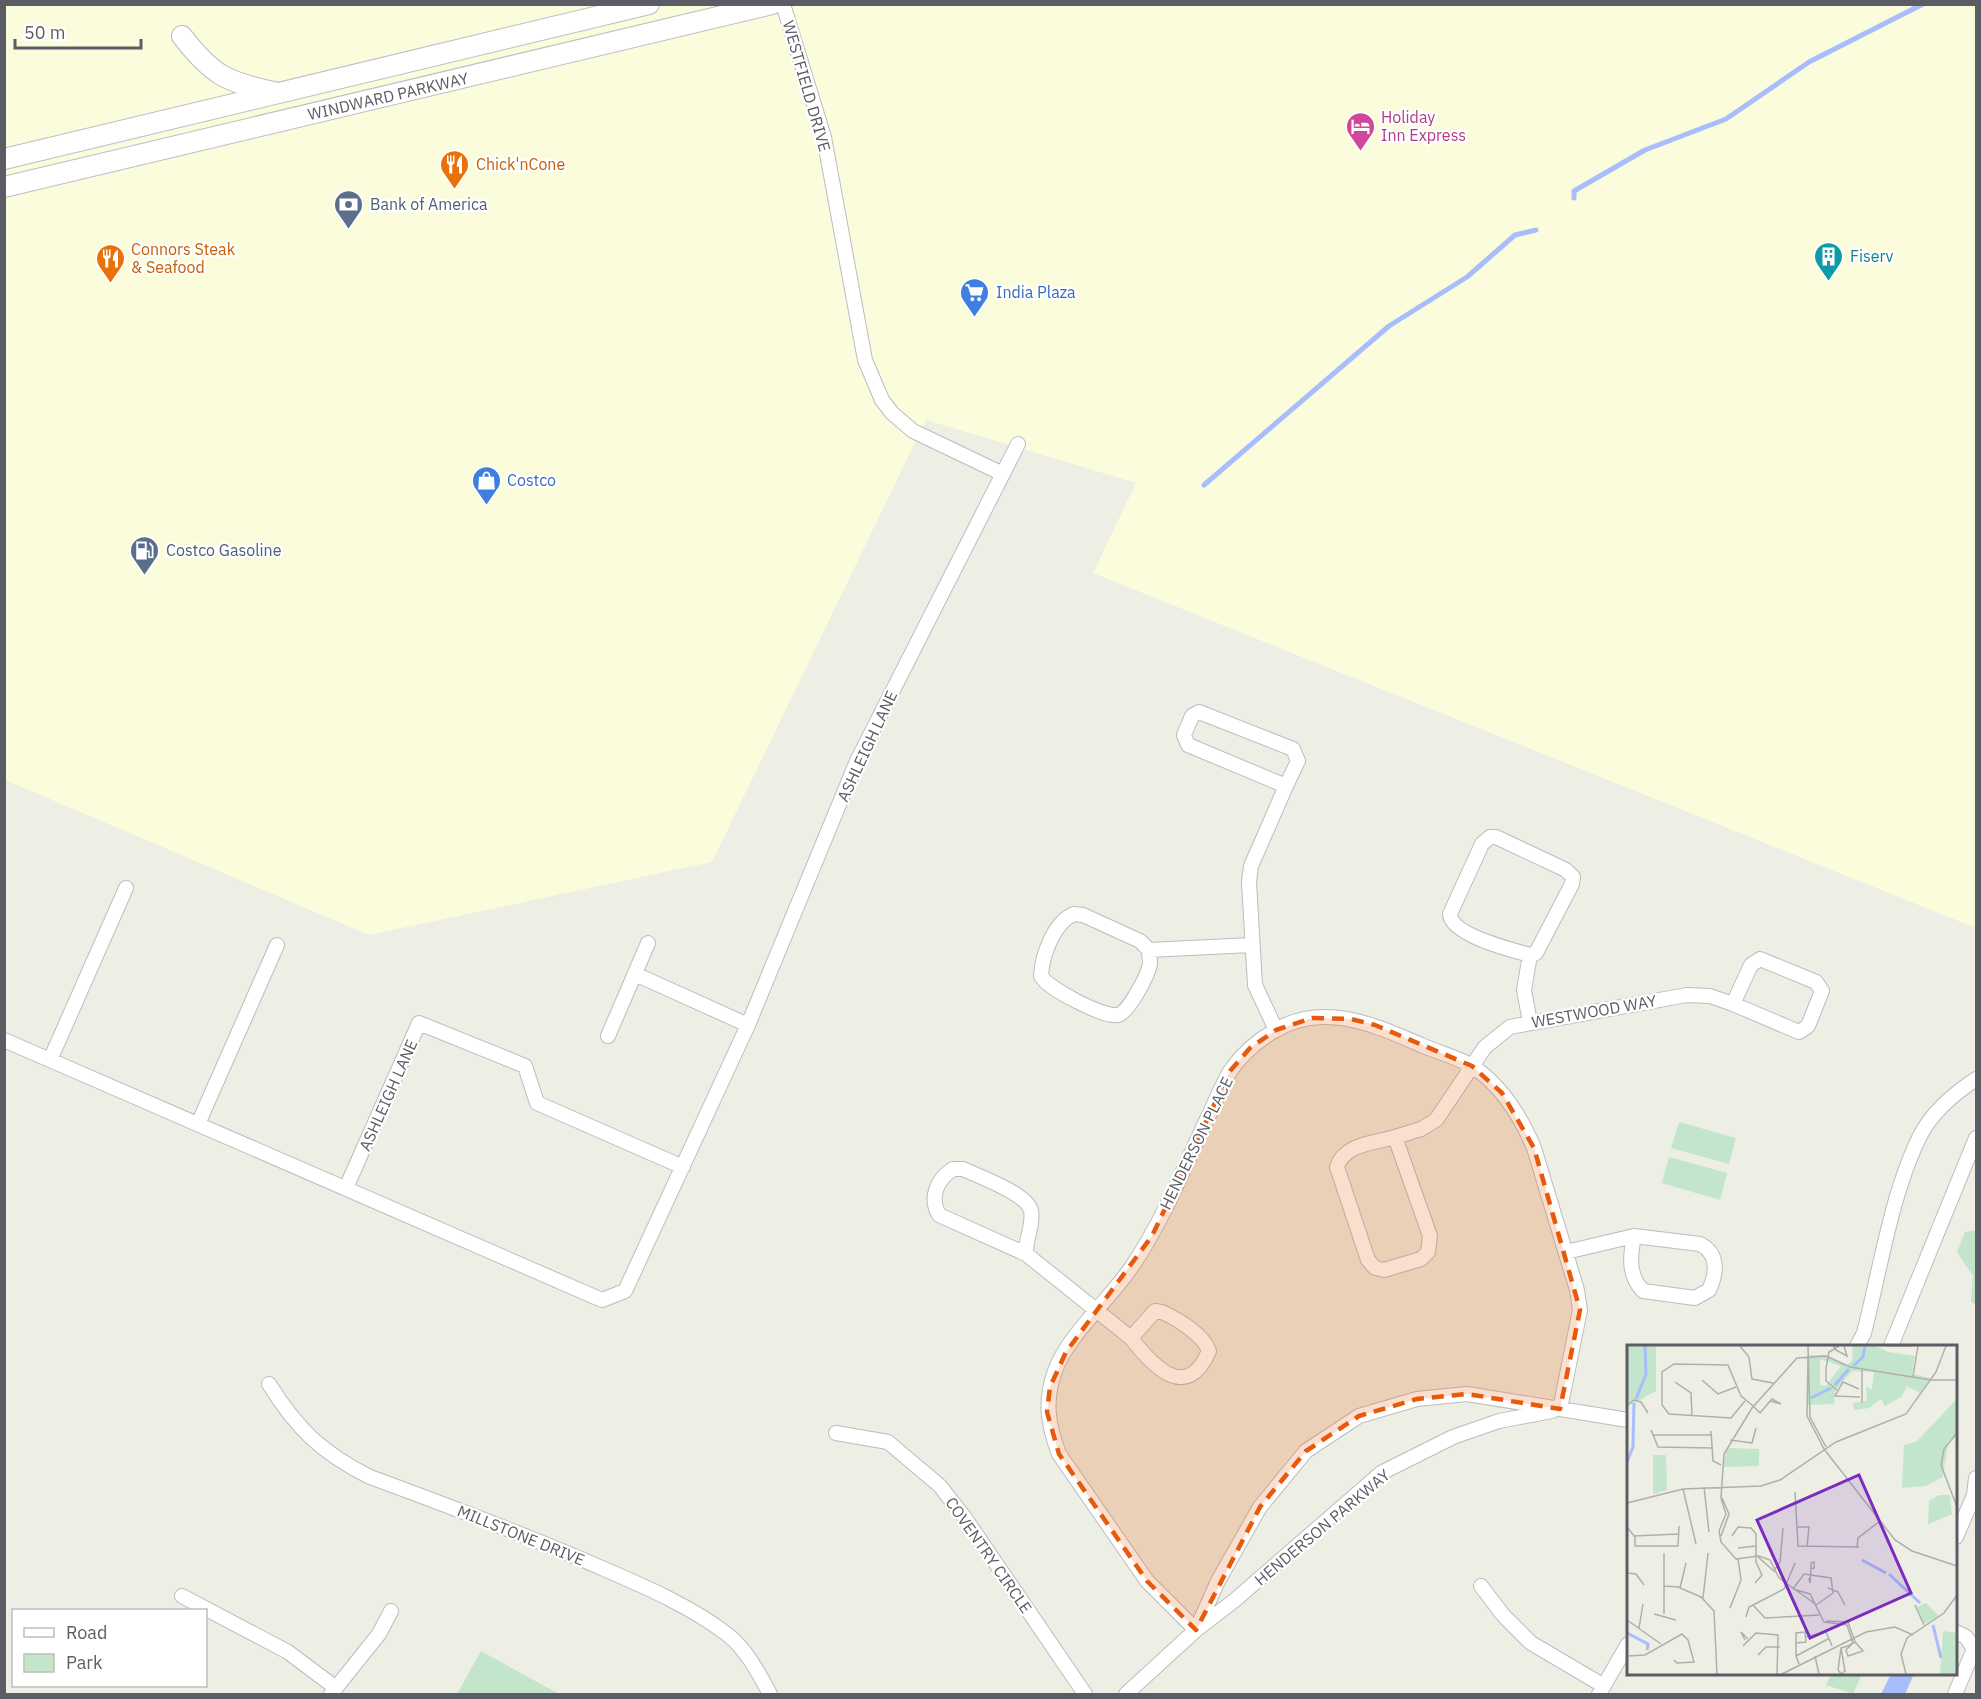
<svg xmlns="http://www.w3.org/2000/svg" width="1981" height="1699" viewBox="0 0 1981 1699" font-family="'IBM Plex Sans',sans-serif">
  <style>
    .commercial { fill: #fafcdb }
    .green { fill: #c2e5cc }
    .water { fill: #a7bdfc }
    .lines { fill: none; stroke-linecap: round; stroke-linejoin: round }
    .stream { stroke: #a7bdfc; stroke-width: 5 }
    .street-casing { stroke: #bcbcc2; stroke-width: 16 }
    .secondary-casing { stroke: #bdbdc5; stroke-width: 22 }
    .street { stroke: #fff; stroke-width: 14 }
    .secondary { stroke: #fff; stroke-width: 20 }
    .marked { fill: #e8590c; fill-opacity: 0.2; stroke: #e8590c; stroke-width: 4.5; stroke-dasharray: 12 8; stroke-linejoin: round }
    .labels { text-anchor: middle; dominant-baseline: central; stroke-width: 4.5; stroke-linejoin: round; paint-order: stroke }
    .street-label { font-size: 16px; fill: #5c5d64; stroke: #fff }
    .hotel-label { font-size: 16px; fill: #b23c85; stroke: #fff; text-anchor: start }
    .food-label { font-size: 16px; fill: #c56008; stroke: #fff; text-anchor: start }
    .service-label { font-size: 16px; fill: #4e5e75; stroke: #fff; text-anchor: start }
    .culture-label { font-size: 16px; fill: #0d838f; stroke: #fff; text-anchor: start }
    .shop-label { font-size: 16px; fill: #366cbe; stroke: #fff; text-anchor: start }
    .inset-river { fill: none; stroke: #a7bdfc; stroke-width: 3 }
    .inset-road { fill: none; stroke: #afb0ad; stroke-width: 1.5 }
    .view { fill: #7b2cbf; fill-opacity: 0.15; stroke: #7b2cbf; stroke-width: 3 }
    .inset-edge { fill: none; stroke: #5c5d64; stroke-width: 3 }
  </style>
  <rect width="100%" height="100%" fill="#edeee4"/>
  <!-- commercial -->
  <path class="commercial" d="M5,5H1976V928L1093,573L1136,483L926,420L712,862L369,935L5,780Z"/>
  <!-- green -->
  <path class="green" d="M1679,1122L1736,1138L1729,1164L1671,1148Z
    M1669,1157L1727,1173L1720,1200L1662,1183Z
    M1976,1230V1304L1971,1302L1973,1276L1957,1252L1965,1232Z
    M481,1651L559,1694H457Z
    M1831,1674H1862L1853,1694L1826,1685Z"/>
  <!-- water -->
  <path class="water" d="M1891,1674H1914L1905,1694H1881Z"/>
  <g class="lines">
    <!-- stream -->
    <path class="stream" d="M1574,198V191L1645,150L1726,119L1809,62L1923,4
      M1204,485L1389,326L1467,277L1515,235L1536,230"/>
    <defs>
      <path id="street" d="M783,4L824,137L865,360L882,400L892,413L913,431L1003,474
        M1199,712L1293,749L1298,761L1286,786L1188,745L1184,735L1192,716Z
        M1490,837H1496L1566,870L1573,877L1572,884L1536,953L1530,955C1512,950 1451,935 1450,914L1482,844Z
        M1074,914L1083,915L1140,941L1149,950C1149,954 1150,960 1150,964C1148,975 1129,1012 1118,1015C1104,1018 1047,988 1041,976C1042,955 1054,922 1074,914Z
        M1149,950L1251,945
        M1760,959L1816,982L1822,991L1808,1026L1799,1032L1733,1004L1751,965Z
        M635,974L748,1025
        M1530,1022L1524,990L1530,955
        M1276,1030L1255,985L1249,882L1251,866L1286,786
        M608,1036L648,943
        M4,1040L602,1300L625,1291L748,1025L857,761L1018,444
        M50,1060L126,888
        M198,1124L277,945
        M1395,1137L1421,1129L1436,1120L1485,1047L1510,1027L1687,995L1710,996L1733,1004
        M1395,1137L1430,1236L1428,1252L1421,1259L1384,1270L1375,1268L1368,1260L1337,1167C1344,1144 1374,1143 1395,1137Z
        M953,1169H963C980,1177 1028,1194 1031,1211C1034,1224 1025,1240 1026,1254L939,1215C929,1198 937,1179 953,1169Z
        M346,1188L419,1023L525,1066L537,1103L683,1167
        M1634,1236L1700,1244C1719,1254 1717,1273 1709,1290L1695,1298L1643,1291C1628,1275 1630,1257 1634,1236Z
        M1566,1252L1634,1236
        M1026,1254L1131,1338C1154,1368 1187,1402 1209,1351C1203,1334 1177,1319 1162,1312L1155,1311L1131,1338
        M1857,1346L1864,1333C1880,1271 1892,1190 1921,1134C1933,1111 1955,1093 1976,1079
        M1891,1346L1976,1138
        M269,1384C297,1429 322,1453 370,1477C449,1506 527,1535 604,1569C646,1587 692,1607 728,1635C747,1650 759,1674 770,1694
        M836,1433L888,1442L940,1486L965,1518L1085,1694
        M1956,1537L1974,1495L1976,1478
        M1481,1586L1503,1615L1531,1643L1604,1686
        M182,1596L288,1652L336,1688
        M1196,1630L1147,1581L1059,1454C1048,1425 1044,1401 1055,1371C1067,1336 1112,1297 1133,1265C1163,1220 1184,1168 1207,1119C1215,1104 1221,1085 1231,1070C1242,1054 1257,1041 1274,1031C1323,1001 1375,1025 1421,1045C1437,1052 1457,1057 1472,1066C1501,1085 1521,1117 1534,1148L1577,1290L1580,1310L1560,1409
        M1196,1630L1218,1581L1260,1507L1306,1451L1359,1416L1417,1399L1467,1394L1628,1420
        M331,1694L379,1634L391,1611
        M1126,1694L1196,1630L1235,1600L1381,1473L1453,1437L1499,1421L1552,1411
        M1599,1694L1628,1644
        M1955,1694L1974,1649L1966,1637L1956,1632"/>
      <path id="secondary" d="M182,36C212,75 226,82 274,92
        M4,159L649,4
        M4,187L772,4"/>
    </defs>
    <!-- street casing -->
    <use href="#street" class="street-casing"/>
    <!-- secondary casing -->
    <use href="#secondary" class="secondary-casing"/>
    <!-- street -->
    <use href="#street" class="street"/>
    <!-- secondary -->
    <use href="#secondary" class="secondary"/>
  </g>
  <!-- marked area -->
  <path class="marked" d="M1312,1018L1351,1019L1375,1025L1472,1066L1502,1093L1534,1148L1580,1310L1560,1409L1467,1394L1417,1399L1359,1416L1306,1451L1260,1507L1196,1630L1147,1581L1059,1454L1047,1412L1050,1387L1066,1352L1152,1236L1230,1071L1250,1048L1276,1030Z"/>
  <!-- icons -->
  <defs>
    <symbol id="hotel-pin" viewBox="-11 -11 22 30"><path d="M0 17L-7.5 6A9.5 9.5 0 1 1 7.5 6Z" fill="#d1479c" stroke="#fff"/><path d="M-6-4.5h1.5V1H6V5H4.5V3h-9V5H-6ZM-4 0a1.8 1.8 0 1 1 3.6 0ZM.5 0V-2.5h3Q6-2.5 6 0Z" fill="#fff"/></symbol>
    <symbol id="restaurant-pin" viewBox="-11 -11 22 30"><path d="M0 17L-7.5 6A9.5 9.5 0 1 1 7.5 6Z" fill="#e8710a" stroke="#fff"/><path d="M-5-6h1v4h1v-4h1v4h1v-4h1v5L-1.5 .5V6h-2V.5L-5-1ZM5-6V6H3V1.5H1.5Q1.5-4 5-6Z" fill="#fff"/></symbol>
    <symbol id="bank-pin" viewBox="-11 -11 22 30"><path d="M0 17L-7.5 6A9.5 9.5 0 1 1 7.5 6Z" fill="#5c6f8a" stroke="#fff"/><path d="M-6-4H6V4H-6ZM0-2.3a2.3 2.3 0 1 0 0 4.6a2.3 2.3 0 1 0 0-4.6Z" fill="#fff"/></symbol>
    <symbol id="building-pin" viewBox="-11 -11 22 30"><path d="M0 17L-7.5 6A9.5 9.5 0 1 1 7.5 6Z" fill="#0f9aa8" stroke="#fff"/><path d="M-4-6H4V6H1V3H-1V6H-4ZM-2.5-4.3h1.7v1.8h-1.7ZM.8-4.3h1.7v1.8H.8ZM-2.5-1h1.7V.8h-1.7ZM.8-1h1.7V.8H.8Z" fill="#fff"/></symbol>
    <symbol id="supermarket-pin" viewBox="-11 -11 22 30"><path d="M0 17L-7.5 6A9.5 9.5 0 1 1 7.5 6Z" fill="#3f7fe0" stroke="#fff"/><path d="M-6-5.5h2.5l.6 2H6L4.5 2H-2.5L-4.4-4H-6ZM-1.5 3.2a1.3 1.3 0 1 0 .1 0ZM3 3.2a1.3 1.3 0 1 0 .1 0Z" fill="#fff"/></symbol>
    <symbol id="shop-pin" viewBox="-11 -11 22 30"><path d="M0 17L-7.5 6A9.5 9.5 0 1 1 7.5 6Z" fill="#3f7fe0" stroke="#fff"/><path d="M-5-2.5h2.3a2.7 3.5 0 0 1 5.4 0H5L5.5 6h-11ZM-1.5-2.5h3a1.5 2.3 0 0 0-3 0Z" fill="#fff"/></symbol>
    <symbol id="fuel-pin" viewBox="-11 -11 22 30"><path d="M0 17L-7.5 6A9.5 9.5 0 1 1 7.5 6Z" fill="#5c6f8a" stroke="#fff"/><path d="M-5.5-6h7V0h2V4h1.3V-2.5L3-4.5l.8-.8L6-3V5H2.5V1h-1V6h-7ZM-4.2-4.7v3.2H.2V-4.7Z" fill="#fff"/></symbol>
  </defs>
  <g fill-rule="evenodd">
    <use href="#hotel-pin" x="1344" y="110" width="33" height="45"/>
    <use href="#restaurant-pin" x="438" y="148" width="33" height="45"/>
    <use href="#bank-pin" x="332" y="188" width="33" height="45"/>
    <use href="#building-pin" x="1812" y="240" width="33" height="45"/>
    <use href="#restaurant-pin" x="94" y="242" width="33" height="45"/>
    <use href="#supermarket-pin" x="958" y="276" width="33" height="45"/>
    <use href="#shop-pin" x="470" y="464" width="33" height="45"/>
    <use href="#fuel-pin" x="128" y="534" width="33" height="45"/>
  </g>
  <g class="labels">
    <!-- street labels -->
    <g class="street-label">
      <text transform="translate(807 86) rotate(74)">WESTFIELD DRIVE</text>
      <text transform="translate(388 96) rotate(-13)">WINDWARD PARKWAY</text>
      <text transform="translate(867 746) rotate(-65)">ASHLEIGH LANE</text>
      <text transform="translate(1594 1011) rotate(-10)">WESTWOOD WAY</text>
      <text transform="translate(388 1095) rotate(-66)">ASHLEIGH LANE</text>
      <text transform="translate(1196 1143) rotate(-64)">HENDERSON PLACE</text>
      <text transform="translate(1322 1527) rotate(-40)">HENDERSON PARKWAY</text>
      <text transform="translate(521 1535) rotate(22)">MILLSTONE DRIVE</text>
      <text transform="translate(989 1555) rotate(55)">COVENTRY CIRCLE</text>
    </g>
    <!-- hotel labels -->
    <g class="hotel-label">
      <text x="1381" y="117">Holiday<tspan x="1381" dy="18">Inn Express</tspan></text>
    </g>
    <!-- food labels -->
    <g class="food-label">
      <text x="476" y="164">Chick'nCone</text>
      <text x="131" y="249">Connors Steak<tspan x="131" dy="18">&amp; Seafood</tspan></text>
    </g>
    <!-- service labels -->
    <g class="service-label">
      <text x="370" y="204">Bank of America</text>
      <text x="166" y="550">Costco Gasoline</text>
    </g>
    <!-- culture labels -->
    <g class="culture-label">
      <text x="1850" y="256">Fiserv</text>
    </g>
    <!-- shop labels -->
    <g class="shop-label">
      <text x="996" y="292">India Plaza</text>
      <text x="507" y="480">Costco</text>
    </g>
  </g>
  <!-- overview -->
  <g transform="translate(1627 1345)">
    <rect width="330" height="330" fill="#edeee4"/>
    <path d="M0,1H29V46L0,62ZM226,1H249L261,7L288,11L285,29L303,33L293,48L280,41L274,52L258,61L254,54L242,63L227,65L226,58L240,56L239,42L245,44L247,27L225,26L208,46L207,59L180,60V10H199L220,20L225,16ZM193,14L214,21L199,41L193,40ZM330,54V88L321,97L316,132L299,141L275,143L277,100L290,96ZM100,103L132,104V121L95,122ZM26,110H39L40,145L26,149ZM312,150H323L325,169L301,179L302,156ZM299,258L312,271L297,279L290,262ZM316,286L330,288V329H313Z" fill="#c2e5cc" fill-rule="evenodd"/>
    <path class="inset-river" d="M226,21L236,12L238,1M208,40L222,24M184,53L204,43M9,54L19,29L18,1M0,117L6,102L7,58M235,215L259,228M262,229L293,258M306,280L314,313M0,288L21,299L20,305"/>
    <path class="inset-road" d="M113,1L122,12L125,34L146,38M181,1L183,72L199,102M207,1V4L220,11L217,1M260,1H284M181,14L180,71L197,104M223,22L304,35H330M286,31L291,1M75,35L91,49L109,42M48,37L64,48L65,70M232,44L216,37L208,51L233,52M210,45L199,36V23L202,7L212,1M118,56L104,73L42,69L35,60V27L47,19L101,20L114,51L125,60M235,58V24M0,60L7,55L14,57L21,68M125,60L133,68L145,54L154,59L143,56M24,85L31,102L85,103M84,86L86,116L94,120M330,88L317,104L314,120L330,162M26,90H85M103,95L125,98L129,83M197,104L268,195L285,206L330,221M77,142L82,187M56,144L69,199M168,147L171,201L232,202M0,158L56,144L134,141L153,135L209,97L279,69L309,27L319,1M0,182L8,192V201H51L52,181M170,182H182L180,202M6,191L52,189M94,191L102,169L95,153M105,191L111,182L124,183L129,189V217L135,230L128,238M230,202L231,193L253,176M111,203L129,201M131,212L148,227M187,217V223L184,224V218ZM148,224L153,217L156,183M0,228L9,229L17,240M152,233L143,215L132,211L109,214L94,197L92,186L99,169L94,153L97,109L125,63L170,13L199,11L223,22M152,233L187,258M182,233L183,238L184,224M37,241L51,242L74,252L87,266L90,329M53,243L59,218M201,243L211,247L218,260M166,244L183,249L197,277L220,280L226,298M166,244L177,229L204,233L206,248L189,260M76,253L81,208M126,260L138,273L192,270M288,260L297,280M103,263L114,235L111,214M27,269L49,275M37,269V208M119,272L122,262L157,244L168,218M0,275L34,299M199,276L221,277L228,297M12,283L16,259M179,292L199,287L205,301M118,295L114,287L121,294M169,298L179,297L178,287L169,288V311L172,319M116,301L129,288L151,290L150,329M131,310L139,302H153M0,311L18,310L55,289L61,295L67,317L50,318L47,315M169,311L201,294M188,311L192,329M211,325L214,303L221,301L226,298L228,297L236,306L221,311L219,305L226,298M211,325L214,329L218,326L214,303M155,329L239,287L268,282L286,290M279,329L274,309L280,293L317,268L330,250"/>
    <path class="view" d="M232,130L284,248L183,293L130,175Z"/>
    <rect width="330" height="330" class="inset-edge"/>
  </g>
  <!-- border -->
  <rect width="1981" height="1699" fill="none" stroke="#5c5d64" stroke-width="12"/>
  <!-- legend -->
  <rect x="12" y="1609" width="195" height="78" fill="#ffffff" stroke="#bebec1" stroke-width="1.5"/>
  <rect x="24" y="1628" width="30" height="9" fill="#ffffff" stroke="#bebec1" stroke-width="1.5"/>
  <text x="66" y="1639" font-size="18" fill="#5c5d64">Road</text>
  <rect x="24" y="1654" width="30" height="18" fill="#c2e5cc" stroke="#bebec1" stroke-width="1.5"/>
  <text x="66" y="1669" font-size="18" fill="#5c5d64">Park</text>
  <!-- scale -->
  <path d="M15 39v9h126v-9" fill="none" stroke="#5c5d64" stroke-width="3"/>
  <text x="24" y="39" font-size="18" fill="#5c5d64" stroke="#ffffff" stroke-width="4.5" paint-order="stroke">50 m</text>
</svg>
